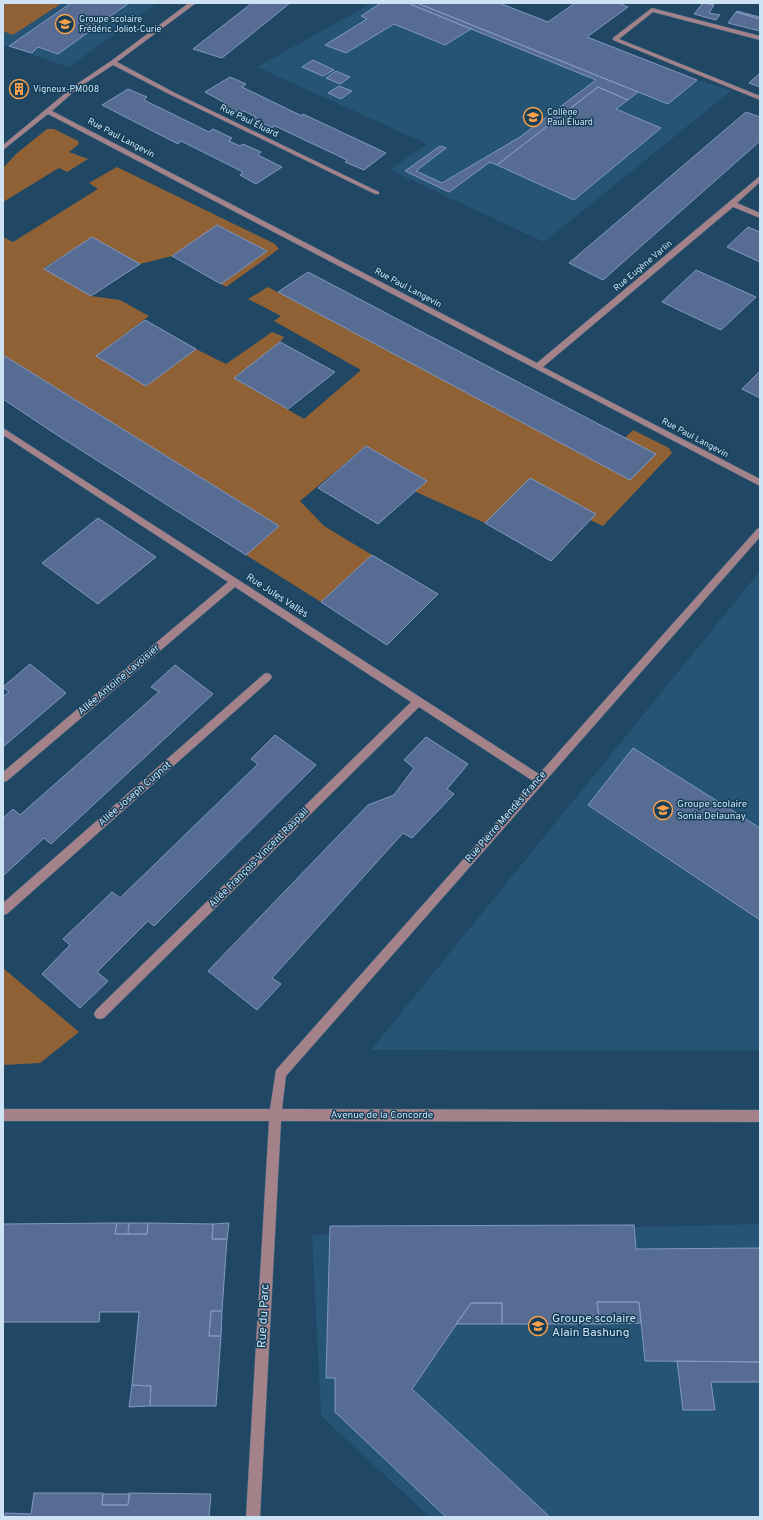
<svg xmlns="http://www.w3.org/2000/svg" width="763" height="1520" viewBox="0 0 763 1520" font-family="Overpass,sans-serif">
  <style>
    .built { fill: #255474 }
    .green { fill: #916136 }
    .building { fill: #576c92; stroke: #8198c0 }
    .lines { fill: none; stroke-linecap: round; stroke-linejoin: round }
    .minor-casing { stroke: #436781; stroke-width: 1 }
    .minor { fill: #a3828a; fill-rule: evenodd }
    .labels { text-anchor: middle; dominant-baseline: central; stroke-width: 3; stroke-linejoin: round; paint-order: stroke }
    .far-poi-label { font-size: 9px; fill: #cde3f4; stroke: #143d58; text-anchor: start }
    .far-street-label { font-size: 9px; fill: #cde3f4; stroke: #143d58 }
    .street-label { font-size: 10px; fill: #cde3f4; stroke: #143d58 }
    .poi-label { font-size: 10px; fill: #cde3f4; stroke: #143d58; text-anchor: start }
    .near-street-label { font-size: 12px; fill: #cde3f4; stroke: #143d58 }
    .near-poi-label { font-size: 12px; fill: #cde3f4; stroke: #143d58; text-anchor: start }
  </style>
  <rect width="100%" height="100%" fill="#204864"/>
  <!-- built -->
  <path class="built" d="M3,3H157L69,67L3,45Z
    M372,3H499L548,22L618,3L628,7L587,37L697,80L732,90L544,242L390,170L427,144L257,67Z
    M760,571V1051L371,1050Z
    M760,1224V1517H430L321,1416L312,1235Z"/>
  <!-- green -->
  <path class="green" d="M3,3H62L13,35L3,31Z
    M47,129H54L78,141L79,144L69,152L88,159L67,172L59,168L3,202V168L16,154Z
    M117,167L275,244L279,249L226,287L221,284L267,251L217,225L172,256L140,264L92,237L44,268L91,296L120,300L149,316L96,356L146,386L196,349L226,364L272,332L284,337L280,342L234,378L304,419L361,370L274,321L281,316L248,299L268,287L630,480L656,454L625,438L633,430L669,448L672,453L603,526L590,520L530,478L485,523L414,491L426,480L366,446L300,501L324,526L372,555L321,602L246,555L279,526L3,355V237L13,242L98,189L89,183Z
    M3,968L79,1032L40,1063L3,1065Z"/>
  <!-- building -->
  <path class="building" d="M71,3H129L58,54L38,47L32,53L9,46Z
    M252,3H290L222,58L193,49Z
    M381,3H412L410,4L471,29L445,45L394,24L346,53L325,45L367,19L361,16Z
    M412,3H417L638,92L628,100L598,87L497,165L490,162L449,192L405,171L440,146L446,148L416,171L442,183L520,137L596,80L410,4Z
    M417,3H499L548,22L575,3H618L628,7L587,37L697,80L668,104Z
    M703,3L714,5L709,13L720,15L716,20L694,14Z
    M737,11L760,17V19L736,12Z
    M736,12L760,19V31L728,23Z
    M313,60L334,70L323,76L302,67Z
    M336,71L350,77L340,84L326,78Z
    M760,73V87L749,83Z
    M230,77L246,84L242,87L302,116L303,114L386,153L364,170L345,162L347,160L275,126L272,128L253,119L256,117L244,111L240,113L224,105L225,103L205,92Z
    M339,86L352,91L341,99L328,93Z
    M598,87L628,100L616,109L661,128L574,200L497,165Z
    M128,89L147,97L144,100L209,132L213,129L232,138L229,141L240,146L243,144L261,152L258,155L282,167L256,184L240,175L243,172L181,141L178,144L102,105Z
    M746,112L760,117V141L603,280L569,263Z
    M217,225L267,251L221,284L172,256Z
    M748,227L760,232V262L727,247Z
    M92,237L140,264L91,296L44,269Z
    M696,270L756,297L721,330L662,302Z
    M308,272L401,321L656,454L630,480L278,292Z
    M145,320L196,349L146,386L96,356Z
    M280,342L335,372L288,409L234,378Z
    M3,355L279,526L246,555L54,433L3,399Z
    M760,371V398L742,389Z
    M366,446L427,481L378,524L318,488Z
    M530,478L596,514L551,561L485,523Z
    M98,518L156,557L98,604L42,563Z
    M372,555L438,594L387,645L321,602Z
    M30,664L66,693L3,747V697L9,692L3,687Z
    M175,665L213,694L51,844L44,838L3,876V818L13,809L20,815L159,692L151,687Z
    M275,735L316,765L154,926L148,921L97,972L108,981L80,1008L42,974L70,945L63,939L112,892L120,898L258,764L251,759Z
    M426,737L468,764L447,789L454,794L412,838L403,833L272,978L281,984L257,1010L208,971L368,805L394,795L414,768L404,760Z
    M633,748L760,828V920L588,805Z
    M117,1223L115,1234H147L148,1223L213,1224L212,1239H227L222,1311H211L209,1336H221L216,1406H150L151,1386L132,1385L139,1312H100L99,1322H3V1224Z
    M117,1223H129L128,1234H115Z
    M129,1223H148L147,1234H128Z
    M229,1223L227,1239H212L213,1224Z
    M634,1225L636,1249L760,1248V1362L645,1361L639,1302H597L600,1324H502V1303H471L412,1389L550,1517H446L335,1412V1378H326L330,1226Z
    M597,1302H639L641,1323L600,1324Z
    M471,1303H502V1324H456Z
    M211,1311H222L221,1336H209Z
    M677,1361L760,1362V1382H711L715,1410H683Z
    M132,1385L151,1386L150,1406L129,1407Z
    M34,1493H103L102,1505H128L129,1493L211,1494L209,1517H5V1513L31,1514Z
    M103,1494H130L128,1505H102Z"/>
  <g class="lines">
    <defs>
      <path id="minor" d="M189,3H196L117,62L175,93L379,192V194H375L171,95L113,65L78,88L52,111L537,363L760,176V182L737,203L760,213V218L733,207L543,367L760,479V486L48,114L3,150V145L74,86L111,61Z
        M652,8L760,36V40L653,12L619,39L760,96V100L613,40V38Z
        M3,428L539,774L757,529L760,528V537L286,1076L282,1109L760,1110V1122L281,1121L260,1517H246L269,1121H3V1109H270L276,1070L533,781L419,707L104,1018L100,1019L96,1018L94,1014L96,1010L411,702L235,587L7,781L3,782V772L228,582L3,435Z
        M267,673L270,674L272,677L270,680L7,914L3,915V903L264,674Z"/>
    </defs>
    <!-- minor casing -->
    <use href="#minor" class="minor-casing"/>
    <!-- minor -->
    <use href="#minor" class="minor"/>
  </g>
  <!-- icons -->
  <defs>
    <symbol id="school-ring" viewBox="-11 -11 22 22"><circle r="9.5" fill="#143d58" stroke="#f8a04b" stroke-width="1.5"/><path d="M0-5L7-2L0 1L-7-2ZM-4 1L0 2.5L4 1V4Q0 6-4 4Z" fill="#f8a04b"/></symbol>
    <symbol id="building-ring" viewBox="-11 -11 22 22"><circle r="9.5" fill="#143d58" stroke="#f8a04b" stroke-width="1.5"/><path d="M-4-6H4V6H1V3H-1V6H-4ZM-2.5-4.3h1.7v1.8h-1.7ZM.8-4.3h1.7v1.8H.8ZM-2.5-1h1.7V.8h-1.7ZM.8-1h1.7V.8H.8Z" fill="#f8a04b"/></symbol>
  </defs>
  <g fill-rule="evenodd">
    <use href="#school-ring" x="54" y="13" width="22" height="22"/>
    <use href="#building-ring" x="8" y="78" width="22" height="22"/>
    <use href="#school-ring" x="522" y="106" width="22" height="22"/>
    <use href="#school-ring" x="652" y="799" width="22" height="22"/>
    <use href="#school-ring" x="527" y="1315" width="22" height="22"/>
  </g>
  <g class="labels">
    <!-- far-poi labels -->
    <g class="far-poi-label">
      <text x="79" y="19">Groupe scolaire<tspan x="79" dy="10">Frédéric Joliot-Curie</tspan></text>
      <text x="33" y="89">Vigneux-PM008</text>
      <text x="547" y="112">Collège<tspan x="547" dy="10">Paul Éluard</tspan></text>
    </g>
    <!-- far-street labels -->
    <g class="far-street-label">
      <text transform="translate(249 121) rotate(26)">Rue Paul Éluard</text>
      <text transform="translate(121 138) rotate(28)">Rue Paul Langevin</text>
      <text transform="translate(643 266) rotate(-40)">Rue Eugène Varlin</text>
      <text transform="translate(408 288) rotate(28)">Rue Paul Langevin</text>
      <text transform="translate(695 438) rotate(28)">Rue Paul Langevin</text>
    </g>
    <!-- street labels -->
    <g class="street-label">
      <text transform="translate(277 596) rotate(33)">Rue Jules Vallès</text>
      <text transform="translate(119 680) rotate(-40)">Allée Antoine Lavoisier</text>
      <text transform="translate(135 794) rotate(-41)">Allée Joseph Cugnot</text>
      <text transform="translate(506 817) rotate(-49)">Rue Pierre Mendès France</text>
      <text transform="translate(259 858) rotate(-45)">Allée François-Vincent Raspail</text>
      <text x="382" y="1115">Avenue de la Concorde</text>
    </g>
    <!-- poi labels -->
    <g class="poi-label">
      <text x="677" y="804">Groupe scolaire<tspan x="677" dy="12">Sonia Delaunay</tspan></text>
    </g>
    <!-- near-street labels -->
    <g class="near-street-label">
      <text transform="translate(264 1316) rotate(-87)">Rue du Parc</text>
    </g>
    <!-- near-poi labels -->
    <g class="near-poi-label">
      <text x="552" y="1319">Groupe scolaire<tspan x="552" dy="14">Alain Bashung</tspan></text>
    </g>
  </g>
  <!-- border -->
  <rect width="763" height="1520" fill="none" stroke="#cde3f4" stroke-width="8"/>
</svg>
